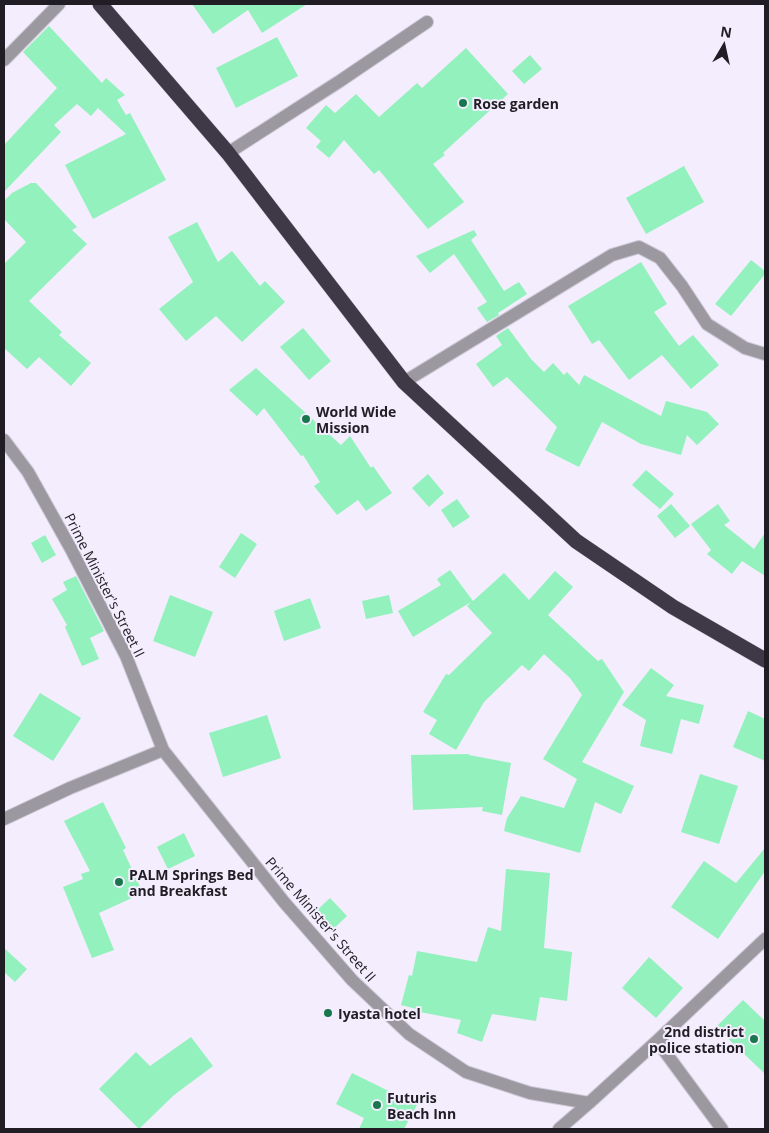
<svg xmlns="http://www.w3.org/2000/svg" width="769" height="1133" viewBox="0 0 769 1133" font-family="'Open Sans',sans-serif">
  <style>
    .building { fill: #93f1bd }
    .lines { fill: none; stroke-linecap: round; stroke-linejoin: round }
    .street-casing { stroke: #cdc8d6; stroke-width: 14 }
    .highway-casing { stroke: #cdc8d6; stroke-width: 16 }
    .street { stroke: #9b98a0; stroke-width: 12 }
    .highway { stroke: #3e3847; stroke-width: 15 }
    .poi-dot { fill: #18774d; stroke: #f3edfd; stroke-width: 2 }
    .labels { text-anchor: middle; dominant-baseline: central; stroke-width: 4; stroke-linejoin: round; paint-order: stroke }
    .poi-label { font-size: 14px; font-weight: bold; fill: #201d24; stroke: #f3edfd; text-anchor: start }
    .street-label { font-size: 14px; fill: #201d24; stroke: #f3edfd }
  </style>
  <rect width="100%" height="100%" fill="#f3edfd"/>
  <!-- building -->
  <path class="building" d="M192,4H307L262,33L248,10L213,34Z
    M49,26L102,83L106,78L125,95L117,100L126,115L130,113L166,180L93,219L65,165L126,134L98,108L91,116L77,104L54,125L61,132L4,192V145L57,88L23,52Z
    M277,37L298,76L236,108L216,68Z
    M466,48L508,94L443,153L445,155L433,164L464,202L428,229L379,170L374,174L344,140L329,158L316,147L321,141L306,128L326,105L335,113L356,94L379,117L417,83L422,88Z
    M530,55L542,69L524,84L512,71Z
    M684,166L704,202L646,234L626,198Z
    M31,183H36L77,227L72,230L87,244L29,301L62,332L59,335L91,363L71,386L39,357L27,369L4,348V264L26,242L4,219V201L12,193Z
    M197,222L218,262L232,251L260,286L265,281L285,302L242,342L216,316L186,341L159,309L193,282L168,237Z
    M474,230L477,235L471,240L504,291L519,282L527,294L498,313L499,315L487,322L477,308L487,302L454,254L430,273L416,256Z
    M751,260L765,271V274L731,316L715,304Z
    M641,262L667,304L654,312L679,346L693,335L719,365L691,389L662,355L629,380L599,340L592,344L568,306Z
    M303,328L331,361L309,380L280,347Z
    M508,328L531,359L544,372L553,363L564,375L567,372L579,385L584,375L661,416L666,401L707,412L719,424L697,445L687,435L681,455L641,444L602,422L579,467L545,450L557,427L507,377L493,387L476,364L502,345L496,336Z
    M256,368L341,445L350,436L371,468L373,466L392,493L366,511L358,500L337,515L314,486L320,482L303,455L301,456L264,408L257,416L229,390Z
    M646,470L674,494L660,509L632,485Z
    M428,474L444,493L429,507L412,488Z
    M457,499L470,517L453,528L441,510Z
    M671,504L690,526L675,538L657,516Z
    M718,504L730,521L724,525L754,549L765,533V576L742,561L732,574L707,554L711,550L691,524Z
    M241,533L257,544L235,578L219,567Z
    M45,535L56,555L42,563L31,543Z
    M450,570L473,601L504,573L529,600L555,571L573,587L548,615L598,661L602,659L624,692L582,762L634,786L621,814L595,802L580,853L504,831L507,818L521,796L564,808L577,779L543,759L582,695L570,678L544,654L529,671L522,665L484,702L456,750L429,734L437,720L423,712L446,674L449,675L492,633L467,606L471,602L413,637L398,611L441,585L437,579Z
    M76,576L104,631L90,638L99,659L82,666L65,627L67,625L52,599L67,590L63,582Z
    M170,595L213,612L195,657L153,641Z
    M389,595L393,613L366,619L362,601Z
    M310,598L321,628L284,641L274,611Z
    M651,668L674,685L666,696L704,705L699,724L681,719L672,754L640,746L646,720L622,705Z
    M40,693L81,718L53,761L13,736Z
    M748,711L765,719V761L733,747Z
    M267,715L281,758L223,777L209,733Z
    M469,754V755L511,763L502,815L482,811L483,807L413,810L411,755Z
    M700,774L738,786L719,844L681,832Z
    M103,802L126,848L123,850L143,893L99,913L114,950L92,958L63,887L83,879L81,874L90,871L64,821Z
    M184,833L195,856L168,869L157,847Z
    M765,848V871L718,939L671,907L704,861L736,883Z
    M506,869L550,873L544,948L572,952L567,1001L540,997L536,1021L492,1014L482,1042L457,1033L461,1020L420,1012V1010L401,1005L409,975L412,976L417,951L477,962L488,927L501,931Z
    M330,898L347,916L330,932L313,914Z
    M4,948L27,969L15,982L4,972Z
    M649,957L683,988L656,1018L622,988Z
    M743,1000L765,1021V1074L716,1027Z
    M191,1037L213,1066L174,1095L139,1129L99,1089L136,1052L150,1066Z
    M352,1073L417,1105L404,1129H359L364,1118L336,1104Z"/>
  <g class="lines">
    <defs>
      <path id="street" d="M4,60L59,4
        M228,153L340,81L427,22
        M404,382L612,255L639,247L660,258L682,286L707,324L745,348L765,354
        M4,440L28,472L71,549L126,656L163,750L284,902L352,980L409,1034L466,1072L530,1093L589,1103L657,1041L765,939
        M4,819L70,788L163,750
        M657,1041L722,1129
        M559,1129L589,1103"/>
      <path id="highway" d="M100,4L228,153L404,382L576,541L673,607L765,660"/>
    </defs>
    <!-- street casing -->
    <use href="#street" class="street-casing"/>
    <!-- highway casing -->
    <use href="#highway" class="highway-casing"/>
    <!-- street -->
    <use href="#street" class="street"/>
    <!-- highway -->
    <use href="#highway" class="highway"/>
  </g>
  <!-- markers -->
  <g class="poi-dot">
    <circle cx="463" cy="103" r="5"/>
    <circle cx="306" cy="419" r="5"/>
    <circle cx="119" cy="882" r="5"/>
    <circle cx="328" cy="1013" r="5"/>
    <circle cx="754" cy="1039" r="5"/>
    <circle cx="377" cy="1105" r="5"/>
  </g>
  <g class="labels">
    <!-- poi labels -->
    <g class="poi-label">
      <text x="473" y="103">Rose garden</text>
      <text x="316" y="411">World Wide<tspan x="316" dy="16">Mission</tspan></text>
      <text x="129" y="874">PALM Springs Bed<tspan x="129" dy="16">and Breakfast</tspan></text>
      <text x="338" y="1013">Iyasta hotel</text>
      <text x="744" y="1031" text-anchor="end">2nd district<tspan x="744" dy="16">police station</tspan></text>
      <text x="387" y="1097">Futuris<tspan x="387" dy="16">Beach Inn</tspan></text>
    </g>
    <!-- street labels -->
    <g class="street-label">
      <text transform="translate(105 585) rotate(63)">Prime Minister's Street II</text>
      <text transform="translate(321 919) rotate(49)">Prime Minister's Street II</text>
    </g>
  </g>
  <!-- border -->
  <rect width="769" height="1133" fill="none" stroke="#201d24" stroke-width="10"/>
  <!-- north arrow -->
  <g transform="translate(724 45) rotate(9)" stroke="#f3edfd" stroke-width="4" paint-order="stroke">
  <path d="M0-4L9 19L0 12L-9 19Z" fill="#201d24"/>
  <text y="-8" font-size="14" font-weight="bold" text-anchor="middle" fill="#201d24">N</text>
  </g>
</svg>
